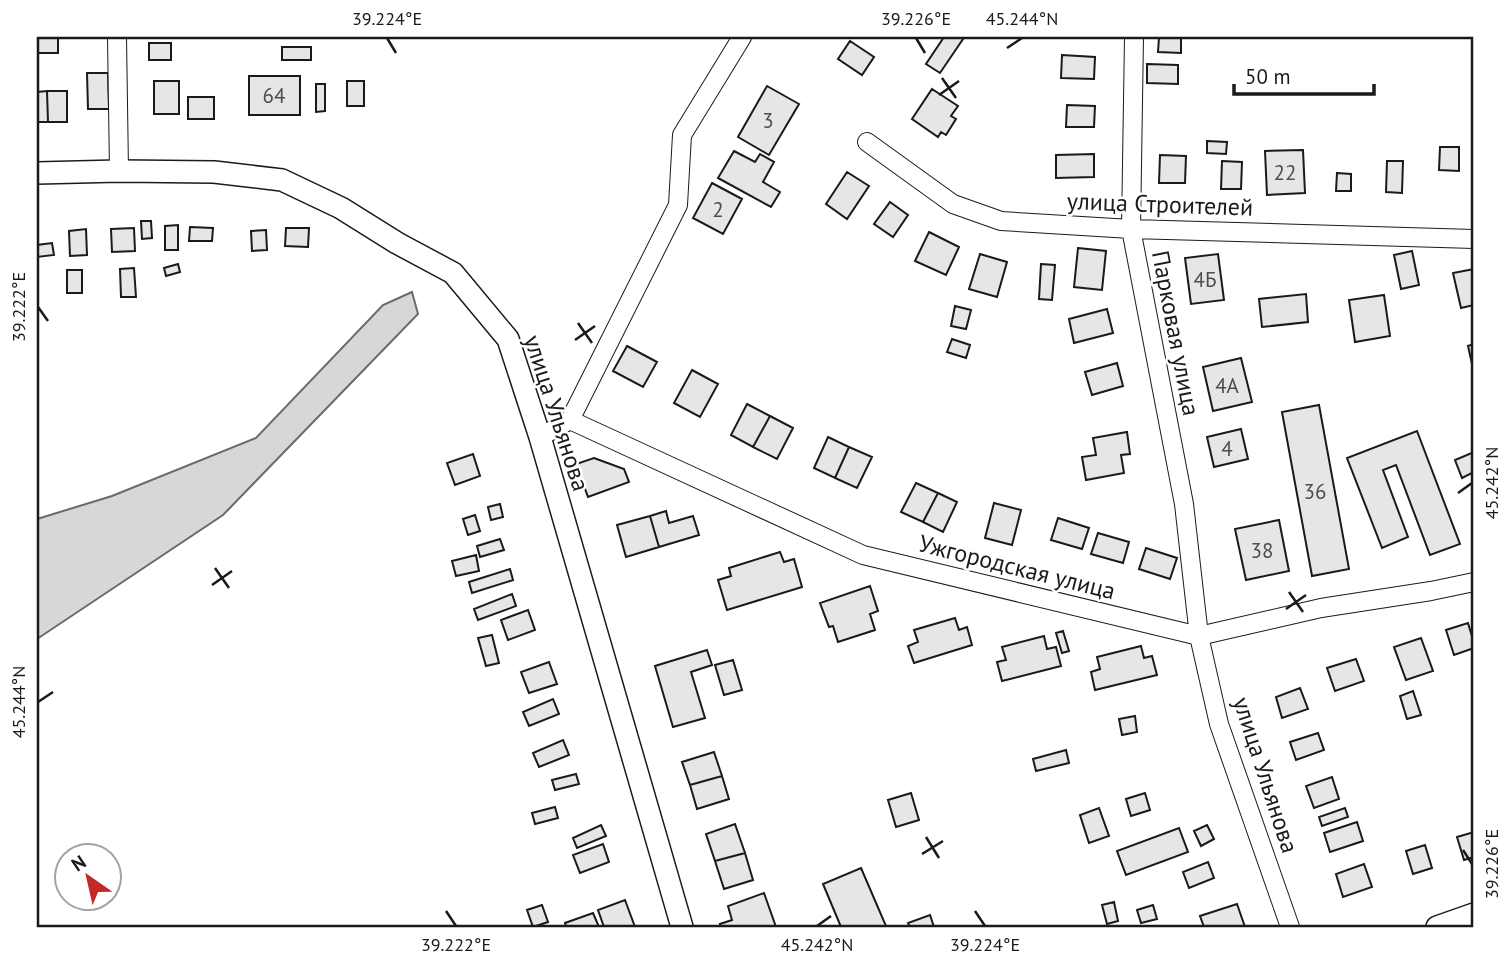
<svg xmlns="http://www.w3.org/2000/svg" width="1511" height="964" viewBox="0 0 1511 964" font-family="'PT Sans',sans-serif">
  <style>
    .water { fill: #d7d7d7; stroke: #6a6a6a; stroke-width: 2 }
    .building { fill: #e6e6e6; stroke: #1a1a1a; stroke-width: 2 }
    .lines { fill: none; stroke-linecap: round; stroke-linejoin: round }
    .minor-casing { stroke: #1a1a1a; stroke-width: 20 }
    .tertiary-casing { stroke: #1a1a1a; stroke-width: 24 }
    .minor { stroke: #fff; stroke-width: 18 }
    .tertiary { stroke: #fff; stroke-width: 21 }
    .ticks { fill: none; stroke: #1a1a1a; stroke-width: 2.5 }
    .labels { text-anchor: middle; dominant-baseline: central; stroke-width: 5; stroke-linejoin: round; paint-order: stroke }
    .number-label { font-size: 21px; fill: #4d4d4d }
    .street-label { font-size: 24px; fill: #1a1a1a; stroke: #fff }
    .neatline { fill: none; stroke: #1a1a1a; stroke-width: 2.5 }
    .ticks-label { font-size: 18px; text-anchor: middle; fill: #1a1a1a }
  </style>
  <rect width="100%" height="100%" fill="#fff"/>
  <!-- water -->
  <path class="water" d="M412,292L418,314L223,515L37,639V519L112,496L256,438L383,305Z"/>
  <!-- building -->
  <path class="building" d="M37,37H58V53H37Z
    M944,37H960L963,39L940,73L926,64Z
    M1159,37H1181V53L1158,52Z
    M850,41L874,57L862,75L838,59Z
    M149,43H171V60H149Z
    M282,47H311V60H282Z
    M1062,55L1095,57L1094,79L1061,78Z
    M1147,64L1178,65V84L1147,83Z
    M87,73H108L109,109H88Z
    M249,76H300V115H249Z
    M154,81H179V114H154Z
    M347,81H364V106H347Z
    M316,84H325V111L316,112Z
    M767,86L799,104L769,155L738,137Z
    M932,89L958,106L951,116L956,119L946,135L941,132L938,137L912,119Z
    M47,91L48,122H37V92Z
    M47,91H67V122H48Z
    M188,97H214V119H188Z
    M1067,105L1095,106L1094,127H1066Z
    M1207,141L1227,142L1226,154L1207,153Z
    M1440,147H1459V171L1439,170Z
    M1303,150L1305,193L1267,195L1265,151Z
    M734,151L755,162L760,154L774,162L763,182L780,192L771,207L718,178Z
    M1094,154V177L1056,178V155Z
    M1160,155L1186,156L1185,183H1159Z
    M1222,161L1242,162L1241,189H1221Z
    M1387,161H1403L1402,193L1386,192Z
    M847,172L869,186L847,219L826,204Z
    M1337,173L1351,174V191H1336Z
    M712,183L742,199L723,234L693,218Z
    M890,202L908,215L893,237L874,224Z
    M141,221H151L152,238L142,239Z
    M178,225V250H165V226Z
    M190,227L213,228L212,241H189Z
    M134,228L135,251L112,252L111,229Z
    M286,228H309L308,247L285,246Z
    M86,229L87,255L70,256L69,231Z
    M266,230L267,250L252,251L251,231Z
    M929,232L959,247L946,275L915,261Z
    M52,243L54,255L37,257V245Z
    M1078,248L1106,251L1102,290L1074,287Z
    M1412,251L1419,285L1401,289L1394,255Z
    M980,254L1007,262L997,297L969,289Z
    M1218,254L1224,300L1191,304L1185,258Z
    M178,264L180,272L166,276L164,268Z
    M1041,264L1055,265L1052,300L1039,299Z
    M134,268L136,297H121L120,269Z
    M1474,269V305L1461,308L1453,273Z
    M67,270H82V293H67Z
    M1306,294L1308,322L1262,327L1259,299Z
    M1384,295L1390,336L1355,342L1349,300Z
    M955,306L971,310L966,329L951,326Z
    M1107,309L1113,333L1074,343L1069,319Z
    M952,339L970,345L966,358L947,352Z
    M1474,344V373L1468,346Z
    M627,346L657,362L643,387L613,371Z
    M1241,358L1252,402L1213,411L1203,367Z
    M1117,363L1123,386L1092,395L1085,372Z
    M692,370L718,384L700,417L674,403Z
    M747,404L770,416L753,447L731,435Z
    M1319,405L1349,569L1312,576L1282,412Z
    M770,416L793,428L777,459L753,447Z
    M1241,429L1248,459L1214,467L1207,437Z
    M1417,431L1460,544L1430,555L1396,465L1383,470L1408,537L1382,548L1347,458Z
    M1127,432L1130,454L1121,455L1124,473L1086,480L1082,457L1096,455L1093,438Z
    M828,437L849,447L835,478L814,468Z
    M849,447L872,457L857,488L835,478Z
    M1474,452V472L1462,478L1455,460Z
    M473,454L480,476L455,485L447,463Z
    M594,458L624,469L629,482L588,497L576,464Z
    M916,483L938,493L923,522L901,512Z
    M938,493L957,502L943,532L923,522Z
    M994,503L1021,510L1012,545L985,538Z
    M500,504L503,517L491,520L488,507Z
    M666,511L669,523L693,516L699,535L659,547L650,516Z
    M475,515L480,531L468,535L463,519Z
    M650,516L659,547L626,557L617,525Z
    M1058,518L1089,528L1082,549L1051,540Z
    M1279,520L1289,571L1246,580L1235,529Z
    M1098,533L1129,542L1123,563L1091,554Z
    M500,539L504,550L480,557L477,546Z
    M1146,548L1177,558L1170,579L1139,569Z
    M780,552L784,562L794,559L802,587L727,610L718,580L731,576L729,568Z
    M476,555L479,571L456,576L452,561Z
    M510,569L513,580L472,593L469,582Z
    M870,586L878,611L870,614L875,630L838,642L833,626L829,627L820,603Z
    M512,594L516,606L478,620L474,609Z
    M528,610L535,630L508,640L501,620Z
    M955,618L959,630L967,627L972,645L914,663L908,646L918,642L914,630Z
    M1468,623L1474,643V648L1454,655L1446,630Z
    M1063,631L1069,651L1062,653L1056,633Z
    M492,635L499,663L486,666L478,638Z
    M1044,636L1047,649L1056,647L1061,666L1002,681L997,662L1006,660L1002,647Z
    M1421,638L1433,671L1406,680L1394,647Z
    M1141,646L1144,658L1152,656L1157,675L1095,690L1091,672L1100,669L1097,657Z
    M707,650L712,665L691,672L705,718L673,727L655,666Z
    M1356,659L1364,681L1335,691L1327,668Z
    M733,660L742,690L724,695L715,665Z
    M549,662L557,684L529,693L521,672Z
    M1300,688L1308,709L1282,718L1276,697Z
    M1413,691L1421,715L1407,719L1400,696Z
    M553,699L559,714L529,726L523,712Z
    M1135,716L1137,732L1122,735L1119,719Z
    M1318,733L1324,750L1296,760L1290,742Z
    M563,740L569,755L539,767L533,753Z
    M1066,750L1069,763L1036,771L1033,759Z
    M714,752L722,776L690,785L682,762Z
    M576,774L579,784L555,790L552,780Z
    M722,776L729,799L697,809L690,785Z
    M1332,777L1339,799L1314,808L1306,786Z
    M911,793L919,820L896,827L888,800Z
    M1145,793L1150,810L1131,816L1126,799Z
    M555,807L558,818L535,824L532,813Z
    M1099,808L1109,836L1089,843L1080,815Z
    M1345,808L1348,817L1322,826L1319,817Z
    M1357,822L1363,841L1330,852L1324,833Z
    M735,824L745,853L715,861L706,834Z
    M601,825L606,836L577,848L573,838Z
    M1207,825L1214,839L1201,846L1194,831Z
    M1179,828L1188,852L1126,875L1117,851Z
    M1474,832V857L1464,860L1457,837Z
    M603,844L609,862L580,873L573,855Z
    M1425,845L1432,868L1413,874L1406,851Z
    M745,853L753,880L724,889L715,861Z
    M1208,862L1214,878L1189,888L1183,872Z
    M1364,864L1372,887L1343,897L1336,874Z
    M861,868L886,926L882,927H841L823,884Z
    M764,893L776,927H721L720,924L732,920L728,906Z
    M625,900L635,927H604L598,910Z
    M1114,902L1118,921L1107,924L1102,905Z
    M1237,904L1245,927H1204L1200,916Z
    M542,905L548,922L533,927L527,910Z
    M1153,905L1157,919L1141,923L1137,910Z
    M593,913L599,927H566L565,923Z
    M930,915L934,927H910L908,923Z"/>
  <g class="lines">
    <defs>
      <path id="minor" d="M117,37L119,171
        M1134,37L1131,229L1184,504L1199,636L1219,724L1290,927
        M867,142L953,204L1001,221L1131,229L1474,239
        M570,420L863,555L1199,636L1321,608L1431,591L1474,582
        M540,437L570,420L678,205L682,135L742,37"/>
      <path id="tertiary" d="M37,173L119,171L214,172L282,180L341,208L397,243L453,273L508,339L540,437L682,927
        M1437,927L1474,914"/>
    </defs>
    <!-- minor casing -->
    <use href="#minor" class="minor-casing"/>
    <!-- tertiary casing -->
    <use href="#tertiary" class="tertiary-casing"/>
    <!-- minor -->
    <use href="#minor" class="minor"/>
    <!-- tertiary -->
    <use href="#tertiary" class="tertiary"/>
  </g>
  <!-- ticks -->
  <path class="ticks" d="M387,38L396,53M916,38L925,53M1007,48L1022,38M942,78L956,98M939,95L959,81M38,307L48,321M578,323L592,343M575,340L595,326M1458,493L1472,483M215,568L229,588M212,585L232,571M1289,592L1303,612M1286,609L1306,595M38,702L53,692M926,837L939,858M1463,850L1472,864M922,854L943,841M446,911L456,926M975,911L985,926M817,926L831,916"/>
  <g class="labels">
    <!-- number labels -->
    <g class="number-label">
      <text x="274" y="95">64</text>
      <text x="768" y="120">3</text>
      <text x="1285" y="172">22</text>
      <text x="718" y="209">2</text>
      <text x="1205" y="279">4Б</text>
      <text x="1227" y="385">4А</text>
      <text x="1227" y="448">4</text>
      <text x="1315" y="491">36</text>
      <text x="1262" y="550">38</text>
    </g>
    <!-- street labels -->
    <g class="street-label">
      <text transform="translate(1160 204) rotate(2)">улица Строителей</text>
      <text transform="translate(1176 333) rotate(79)">Парковая улица</text>
      <text transform="translate(557 413) rotate(72)">улица Ульянова</text>
      <text transform="translate(1017 567) rotate(14)">Ужгородская улица</text>
      <text transform="translate(1266 775) rotate(72)">улица Ульянова</text>
    </g>
  </g>
  <!-- border -->
  <rect width="1511" height="964" fill="none" stroke="#ffffff" stroke-width="77"/>
  <!-- north arrow -->
  <g transform="translate(88 877) rotate(326)"><circle r="33" fill="#ffffff" stroke="#a3a3a3" stroke-width="2"/>
  <path d="M0-5L12 26L0 18L-12 26Z" fill="#c62828"/>
  <text y="-10" font-size="19" font-weight="bold" text-anchor="middle" fill="#1a1a1a">N</text>
  </g>
  <!-- scale -->
  <path d="M1234 84v10h140v-10" fill="none" stroke="#1a1a1a" stroke-width="3.5"/>
  <text x="1245" y="84" font-size="21" fill="#1a1a1a" stroke="#ffffff" stroke-width="5" paint-order="stroke">50 m</text>
  <rect x="38" y="38" width="1434" height="888" class="neatline"/>
  <g class="ticks-label">
    <text x="387" y="25">39.224°E</text>
    <text x="916" y="25">39.226°E</text>
    <text x="1022" y="25">45.244°N</text>
    <text transform="translate(19 307) rotate(-90)" y="6">39.222°E</text>
    <text transform="translate(1492 483) rotate(-90)" y="6">45.242°N</text>
    <text transform="translate(19 702) rotate(-90)" y="6">45.244°N</text>
    <text transform="translate(1492 864) rotate(-90)" y="6">39.226°E</text>
    <text x="456" y="951">39.222°E</text>
    <text x="817" y="951">45.242°N</text>
    <text x="985" y="951">39.224°E</text>
  </g>
</svg>
